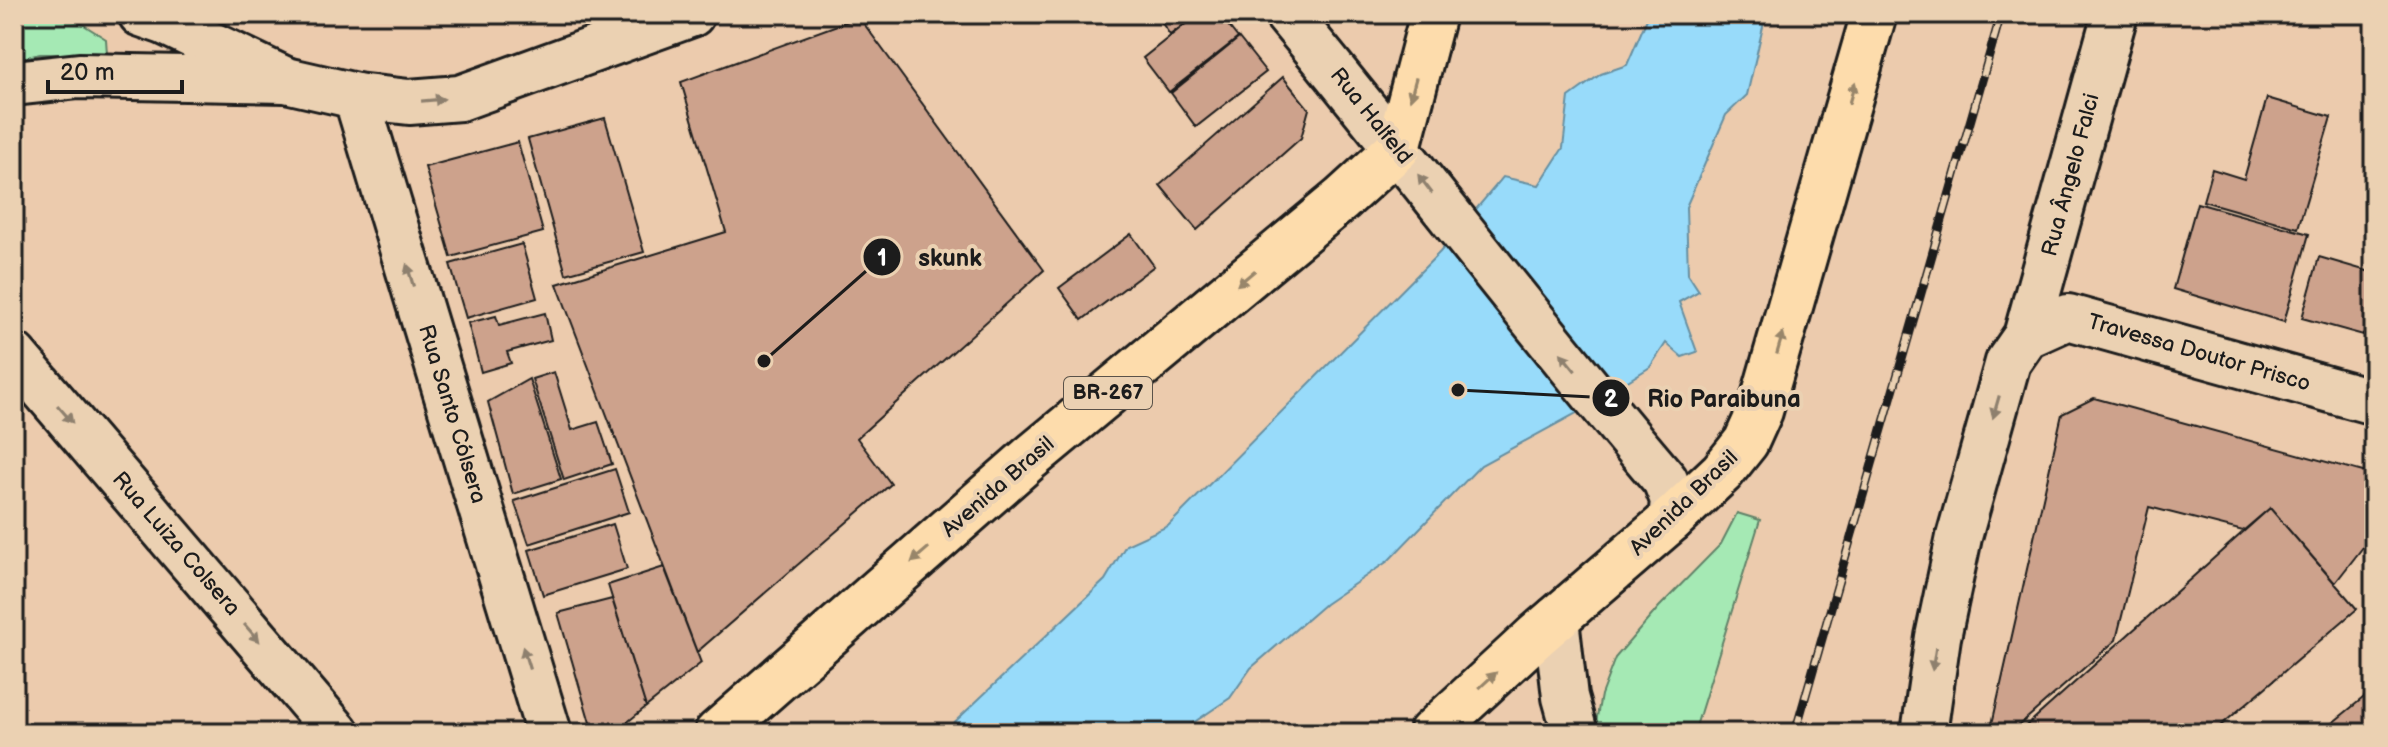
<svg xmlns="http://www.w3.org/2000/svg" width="2388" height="747" viewBox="0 0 2388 747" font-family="'Balsamiq Sans',sans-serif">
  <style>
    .green { fill: #a5e9b4; stroke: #608268; stroke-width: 2 }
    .water { fill: #98dbfa; stroke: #668fa1; stroke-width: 2 }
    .building { fill: #cda28c; stroke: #1c1c1c; stroke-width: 2 }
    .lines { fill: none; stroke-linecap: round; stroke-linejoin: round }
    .minor-casing { stroke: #1c1c1c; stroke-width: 50 }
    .tertiary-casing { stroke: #1c1c1c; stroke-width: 50 }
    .secondary-casing { stroke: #1c1c1c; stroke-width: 50 }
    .trunk-casing { stroke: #1c1c1c; stroke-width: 50 }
    .minor { stroke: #ebd1b2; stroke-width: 44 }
    .tertiary { stroke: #ebd1b2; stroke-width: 44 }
    .secondary { stroke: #ebd1b2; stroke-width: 44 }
    .trunk { stroke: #fddcac; stroke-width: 44 }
    .rail-casing { stroke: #1c1c1c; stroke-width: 9 }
    .rail { stroke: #ebd1b2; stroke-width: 6; stroke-dasharray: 18; stroke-linecap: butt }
    .oneway { fill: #98866b }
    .oneway2 { fill: #8e806e }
    .labels { text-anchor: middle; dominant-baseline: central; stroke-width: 8; stroke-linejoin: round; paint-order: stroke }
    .shield { fill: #ebd1b2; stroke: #5a5249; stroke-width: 2 }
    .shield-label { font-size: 20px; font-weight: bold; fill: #1c1c1c }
    .street-label { font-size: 22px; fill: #1c1c1c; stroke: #ebd1b2 }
    .leader { fill: none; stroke: #1c1c1c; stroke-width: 3 }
    .callout-dot { fill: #1c1c1c; stroke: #ebd1b2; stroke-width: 3 }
    .mark-label { font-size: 24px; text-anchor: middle; font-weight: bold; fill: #fff }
    .callout-label { font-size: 24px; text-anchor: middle; font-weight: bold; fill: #1c1c1c; stroke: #ebd1b2; stroke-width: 8; stroke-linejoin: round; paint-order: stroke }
  </style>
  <rect width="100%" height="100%" fill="#eccbad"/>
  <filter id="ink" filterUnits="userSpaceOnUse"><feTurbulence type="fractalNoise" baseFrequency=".0125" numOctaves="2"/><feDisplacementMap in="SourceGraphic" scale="16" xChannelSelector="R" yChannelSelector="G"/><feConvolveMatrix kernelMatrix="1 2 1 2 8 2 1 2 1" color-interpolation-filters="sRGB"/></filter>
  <g filter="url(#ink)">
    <!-- green -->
    <path class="green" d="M14,15H37L79,22L106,39L107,54H40L14,60Z
      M1737,513L1760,520L1694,733H1594L1601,695L1615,658L1659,607L1721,544Z"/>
    <!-- water -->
    <path class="water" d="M1649,14H1766L1747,95L1726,115L1686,207L1688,274L1699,291L1679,302L1697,352L1682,357L1666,343L1650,367L1575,414L1481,465L1388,561L1325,604L1251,668L1230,698L1178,733H943L1105,580L1126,545L1168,526L1440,252L1503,177L1539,185L1563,148L1569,97L1601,74L1627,65Z"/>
    <!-- building -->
    <path class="building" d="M1156,14H1198L1170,35Z
      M1198,14H1219L1238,38L1169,92L1143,58Z
      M859,17L1044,270L857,438L891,484L697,652L557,284L726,232L681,82Z
      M1239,38L1266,72L1196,127L1171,93Z
      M1283,77L1309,109L1301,138L1197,230L1160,185Z
      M2267,98L2331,117L2298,228L2203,201L2212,169L2244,179Z
      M605,118L644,252L566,274L528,139Z
      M518,142L543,232L451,257L425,167Z
      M2197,203L2309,234L2284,322L2173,289Z
      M1131,234L1154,266L1082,320L1059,288Z
      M522,244L537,298L466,318L450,264Z
      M2319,257L2374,273V338L2302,318Z
      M545,313L551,340L507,352L511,363L481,372L468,323L496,316L499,325Z
      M554,372L572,430L598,422L612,464L564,480L532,379Z
      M529,379L561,479L513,494L488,402Z
      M2094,398L2374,475V533L2335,583L2270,508L2243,531L2149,507L2116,640L2010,733H1990L2062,414Z
      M615,469L629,512L529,544L514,501Z
      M2270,508L2357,609L2212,733H2018Z
      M613,524L627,569L543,595L529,550Z
      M664,567L701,663L646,707L608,585Z
      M612,599L646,707L614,733H593L558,613Z
      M2374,689V733H2320Z"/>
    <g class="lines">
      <defs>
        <path id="minor" d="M141,14L164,22L286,80
          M356,96L549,733
          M14,355L337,733
          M1556,619L1565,697L1575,733"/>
        <path id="tertiary" d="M1287,14C1415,168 1535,328 1665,480L1673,500L1671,520
          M14,83L79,76L286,80L356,96L409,102L460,98L692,14"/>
        <path id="secondary" d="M2026,336L2068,317L2374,402
          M1924,733L1938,637L1959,537L2008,362L2026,336L2115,14"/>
        <path id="trunk" d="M717,733L1030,458L1342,199L1398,148L1433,14
          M1431,733L1536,636L1671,520L1722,472L1746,442L1760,411L1874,14"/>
      </defs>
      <!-- minor casing -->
      <use href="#minor" class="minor-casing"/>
      <!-- tertiary casing -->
      <use href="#tertiary" class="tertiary-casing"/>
      <!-- secondary casing -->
      <use href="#secondary" class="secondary-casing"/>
      <!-- trunk casing -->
      <use href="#trunk" class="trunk-casing"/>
      <!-- minor -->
      <use href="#minor" class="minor"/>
      <!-- tertiary -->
      <use href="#tertiary" class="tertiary"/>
      <!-- secondary -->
      <use href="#secondary" class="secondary"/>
      <!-- trunk -->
      <use href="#trunk" class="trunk"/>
      <defs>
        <path id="rail" d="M1795,733L2001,14"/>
      </defs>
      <!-- rail casing -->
      <use href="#rail" class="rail-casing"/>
      <!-- rail -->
      <use href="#rail" class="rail"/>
    </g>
    <!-- one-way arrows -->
    <defs><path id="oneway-solid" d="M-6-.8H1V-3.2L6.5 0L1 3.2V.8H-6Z" transform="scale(2)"/></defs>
    <g class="oneway">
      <use href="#oneway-solid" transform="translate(1413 89) rotate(105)"/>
      <use href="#oneway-solid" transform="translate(1852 93) rotate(-74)"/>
      <use href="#oneway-solid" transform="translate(1246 278) rotate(140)"/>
      <use href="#oneway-solid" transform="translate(1780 343) rotate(-74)"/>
      <use href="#oneway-solid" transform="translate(920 555) rotate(139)"/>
      <use href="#oneway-solid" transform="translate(1488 680) rotate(-43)"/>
    </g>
    <g class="oneway2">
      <use href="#oneway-solid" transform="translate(433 100) rotate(-5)"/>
      <use href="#oneway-solid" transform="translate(1425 184) rotate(-127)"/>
      <use href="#oneway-solid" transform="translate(410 275) rotate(-107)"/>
      <use href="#oneway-solid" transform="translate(1568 362) rotate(-129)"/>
      <use href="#oneway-solid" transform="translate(1996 407) rotate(106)"/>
      <use href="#oneway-solid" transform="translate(65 414) rotate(49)"/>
      <use href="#oneway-solid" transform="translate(252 633) rotate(49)"/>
      <use href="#oneway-solid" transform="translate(526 658) rotate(-107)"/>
      <use href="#oneway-solid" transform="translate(1934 659) rotate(99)"/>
    </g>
  </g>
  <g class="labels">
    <!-- shield labels -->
    <rect class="shield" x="1064" y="377" width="88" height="32" rx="6"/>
    <g class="shield-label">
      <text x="1108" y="393">BR-267</text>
    </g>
    <!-- street labels -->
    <g class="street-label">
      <text transform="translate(1371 116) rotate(51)">Rua Halfeld</text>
      <text transform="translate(2071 175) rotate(-75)">Rua Ângelo Falci</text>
      <text transform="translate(2199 353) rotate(16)">Travessa Doutor Prisco</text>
      <text transform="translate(452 414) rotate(73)">Rua Santo Cólsera</text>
      <text transform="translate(998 487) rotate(-41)">Avenida Brasil</text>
      <text transform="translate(1684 503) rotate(-44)">Avenida Brasil</text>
      <text transform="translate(176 544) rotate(49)">Rua Luiza Colsera</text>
    </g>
  </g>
  <!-- callouts -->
  <path class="leader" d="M764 361L882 257M1458 390L1611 398"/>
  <g class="callout-dot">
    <circle cx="764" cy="361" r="8"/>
    <circle cx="1458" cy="390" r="8"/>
    <circle cx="882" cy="257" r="20"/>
    <circle cx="1611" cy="398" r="20"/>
  </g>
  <g class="mark-label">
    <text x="882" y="266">1</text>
    <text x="1611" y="407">2</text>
  </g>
  <g class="callout-label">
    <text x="950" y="266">skunk</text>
    <text x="1724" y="407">Rio Paraibuna</text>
  </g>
  <!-- margin -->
  <rect width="2388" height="747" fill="none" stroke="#ebd1b2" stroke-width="48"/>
  <rect x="24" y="24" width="2340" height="699" fill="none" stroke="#1c1c1c" stroke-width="3" filter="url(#ink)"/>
  <!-- scale -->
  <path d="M48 80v12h134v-12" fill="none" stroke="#1c1c1c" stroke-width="4"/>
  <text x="60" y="80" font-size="24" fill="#1c1c1c" stroke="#ebd1b2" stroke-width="6" paint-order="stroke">20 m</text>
</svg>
